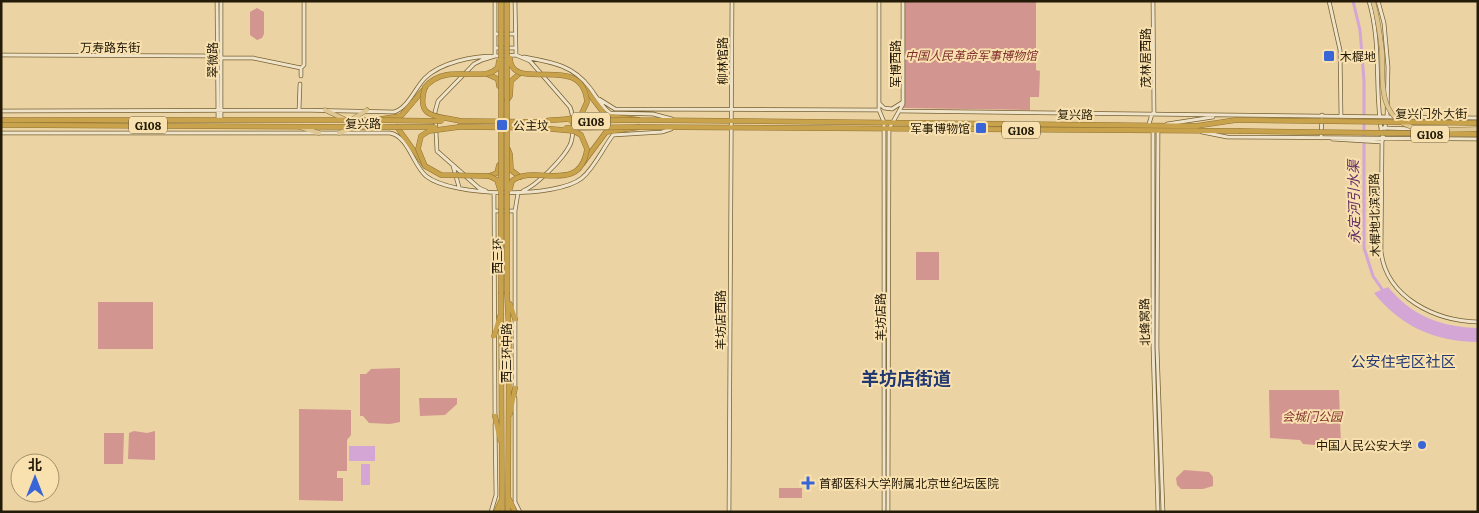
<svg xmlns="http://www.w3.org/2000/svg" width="1479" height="513" viewBox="0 0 1479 513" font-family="Literata,'Noto Sans SC',serif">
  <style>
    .green { fill: #d29590 }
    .water { fill: #d3a6d6 }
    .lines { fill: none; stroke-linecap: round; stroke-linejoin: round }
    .canal { stroke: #d3a6d6; stroke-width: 3 }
    .secondary-casing { stroke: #766133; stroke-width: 4.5 }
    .primary-casing { stroke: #8f7234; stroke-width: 5 }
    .highway-casing { stroke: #8f7234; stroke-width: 5.5 }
    .secondary { stroke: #efe3c9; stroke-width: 3 }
    .primary { stroke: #dfc794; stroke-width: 4 }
    .highway { stroke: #c9a24c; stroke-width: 4.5 }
    .primary-bridge-casing { stroke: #8f7234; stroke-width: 5; stroke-linecap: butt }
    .highway-bridge-casing { stroke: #8f7234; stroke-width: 5.5; stroke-linecap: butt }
    .primary-bridge { stroke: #dfc794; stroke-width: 4 }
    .highway-bridge { stroke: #c9a24c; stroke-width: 4.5 }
    .poi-dot { fill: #3965d6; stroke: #f9e1af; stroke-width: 2 }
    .labels { text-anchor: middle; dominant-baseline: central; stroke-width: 4; stroke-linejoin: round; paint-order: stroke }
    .shield { fill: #f9e1af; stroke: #635639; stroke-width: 1 }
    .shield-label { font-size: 11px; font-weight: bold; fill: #231a07 }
    .street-label { font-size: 12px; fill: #231a07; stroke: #f9e1af }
    .park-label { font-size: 12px; font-style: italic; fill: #802e2c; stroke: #f9e1af }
    .poi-label { font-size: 12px; fill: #231a07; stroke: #f9e1af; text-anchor: start }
    .water-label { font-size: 14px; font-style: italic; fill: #622c66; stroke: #f9e1af }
    .quarter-label { font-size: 15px; fill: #223971; stroke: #f9e1af }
    .district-label { font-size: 18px; font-weight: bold; fill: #223971; stroke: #f9e1af }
  </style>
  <rect width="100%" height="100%" fill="#ebd3a3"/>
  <!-- green -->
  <path class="green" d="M905,1H1036V70L1040,71L1039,97H1030V110L903,108Z
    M257,8L264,12V34L262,38L257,40L250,35V12Z
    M916,252H939V280H916Z
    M98,302H153V349H98Z
    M400,368V422L390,424L369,423L363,416H360V374H366L371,369Z
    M1269,390H1339L1341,447L1303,444L1300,440L1270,438Z
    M419,398H457V404L445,415L420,416Z
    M299,409L351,410V435L347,440V471H337V478H343V501L299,500Z
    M134,431L147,433L155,431V460L128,459L129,433Z
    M104,433H124L123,464H104Z
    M1184,470L1209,472L1213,477V486L1203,489H1181L1177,485L1176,478Z
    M779,488H802V498H779Z"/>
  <!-- water -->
  <path class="water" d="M1388,287C1412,316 1441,327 1478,328V342C1436,342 1400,326 1374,293Z
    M349,446H375V461H349Z
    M361,464H370V485H361Z"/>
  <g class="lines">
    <!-- canal -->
    <path class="canal" d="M1353,1L1360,30L1364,81V248L1373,276L1384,292"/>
    <defs>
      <path id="secondary" d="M217,1L218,119
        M221,1V119
        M495,1V56
        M515,1L516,55
        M879,1V110L884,122V512
        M1153,1L1154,114
        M1329,1L1340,50L1341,116
        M1369,1C1382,45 1374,91 1382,135
        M1378,1L1384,23L1388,67L1387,117L1382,142L1381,251C1386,298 1436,321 1478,322
        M495,34H515
        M495,48H516
        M1,55L218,56
        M524,57C551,62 573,65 590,88C596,96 602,107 610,113L653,114L672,119
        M221,58H253L301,68
        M301,76V68L304,65V1
        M599,99L615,109L879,110
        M879,103L884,108L892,109L903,102
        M299,110L300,84
        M1,111L299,110L394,112C408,108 415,88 425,78C441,62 474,56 495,56
        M901,111L1478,118
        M1149,124L1152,114
        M1167,124L1213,117
        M1383,128L1417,129
        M1153,131V347L1158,512
        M1158,131L1157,347L1163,512
        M1202,132L1227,137L1478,139
        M1,133H390C408,136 413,165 426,176C452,197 556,199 582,178C595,167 603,148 613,135L662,132L671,129
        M1321,138L1322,115
        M1332,139L1382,142
        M453,166L459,187
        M486,191L479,188L437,151L435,112L438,101L474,64L482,60L495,56L516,55L530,61L570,107C574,116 574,136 570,145C563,159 537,185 523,191
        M494,193L495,418
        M494,211H515
        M515,389V211L518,193
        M515,398V502L520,512
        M491,512L496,495L495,424
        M729,512L732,1
        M888,512L889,129L903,104V1"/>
      <path id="primary" d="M325,110L344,119
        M351,120L367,110
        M300,127L319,133
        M339,133L353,128"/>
      <path id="highway" d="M487,74L498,79L499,86
        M583,86L606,116L640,120L1196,126L1236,120
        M507,100L510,96L511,81L519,74
        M381,119L401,116L425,88
        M1,120H366
        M460,121L541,122
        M1,125L366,127
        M397,127L425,166
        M459,127L541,128
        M508,149L510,154L511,170L520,177
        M583,163L606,132L640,127L1239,131
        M489,176L497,173L499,165
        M501,294L502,512
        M507,294L509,333L508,512
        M510,304L515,319
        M494,336L500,316
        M510,414L515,388
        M495,416L500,440
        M509,499L515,512
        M496,512L501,501"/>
    </defs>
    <!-- secondary casing -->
    <use href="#secondary" class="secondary-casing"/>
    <!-- primary casing -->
    <use href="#primary" class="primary-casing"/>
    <!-- highway casing -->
    <use href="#highway" class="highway-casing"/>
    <!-- secondary -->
    <use href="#secondary" class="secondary"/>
    <!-- primary -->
    <use href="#primary" class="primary"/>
    <!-- highway -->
    <use href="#highway" class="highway"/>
    <defs>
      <path id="primary-bridge" d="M1373,1C1378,18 1380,34 1382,51C1383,81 1377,120 1416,128C1435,132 1458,129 1478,129"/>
      <path id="highway-bridge" d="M510,58C511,95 583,50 587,102L581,115C569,122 554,118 541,122
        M366,120L442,121
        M1236,120L1478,123
        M460,121C437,115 415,120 425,87C448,61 484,85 498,67L499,60
        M570,121L640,120
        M366,127H435
        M459,127L429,131L421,136L418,149L425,166L441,175L489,176L497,180L500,190
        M565,128L640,127
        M1239,131L1478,134
        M510,189L512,181C535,163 580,196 587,149L581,135L574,131L541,128
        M501,294V1
        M507,294V1"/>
    </defs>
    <!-- primary-bridge casing -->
    <use href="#primary-bridge" class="primary-bridge-casing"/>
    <!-- highway-bridge casing -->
    <use href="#highway-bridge" class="highway-bridge-casing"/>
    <!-- primary-bridge -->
    <use href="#primary-bridge" class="primary-bridge"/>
    <!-- highway-bridge -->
    <use href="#highway-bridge" class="highway-bridge"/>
  </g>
  <!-- markers -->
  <g class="poi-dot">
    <rect x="1323" y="50" width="12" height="12" rx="2.5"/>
    <rect x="496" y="119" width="12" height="12" rx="2.5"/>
    <rect x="975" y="122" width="12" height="12" rx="2.5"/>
    <circle cx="1422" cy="445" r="5"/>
    <path d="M805.5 475.5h5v5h5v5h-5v5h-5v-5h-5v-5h5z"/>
  </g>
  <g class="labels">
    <!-- shield labels -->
    <g class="shield">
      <rect x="572" y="112.5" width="38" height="17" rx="4"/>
      <rect x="129" y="116.5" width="38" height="17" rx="4"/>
      <rect x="1002" y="121.5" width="38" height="17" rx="4"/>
      <rect x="1411" y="125.5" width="38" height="17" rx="4"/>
    </g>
    <g class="shield-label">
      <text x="591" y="121">G108</text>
      <text x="148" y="125">G108</text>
      <text x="1021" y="130">G108</text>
      <text x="1430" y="134">G108</text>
    </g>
    <!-- street labels -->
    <g class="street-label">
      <text x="110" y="47">万寿路东街</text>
      <text transform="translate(1145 58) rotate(-90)">茂林居西路</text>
      <text transform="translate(212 60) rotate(-90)">翠微路</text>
      <text transform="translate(722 61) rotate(-90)">柳林馆路</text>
      <text transform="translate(895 64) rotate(-90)">军博西路</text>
      <text x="1431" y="113">复兴门外大街</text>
      <text transform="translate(1075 114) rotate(1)">复兴路</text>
      <text x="363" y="123">复兴路</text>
      <text transform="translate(1374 215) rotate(-91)">木樨地北滨河路</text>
      <text transform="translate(497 256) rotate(-90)">西三环</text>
      <text transform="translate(880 317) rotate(-90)">羊坊店路</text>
      <text transform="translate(720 320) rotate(-90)">羊坊店西路</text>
      <text transform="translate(1144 322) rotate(-91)">北蜂窝路</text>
      <text transform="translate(506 353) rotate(-90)">西三环中路</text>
    </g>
    <!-- park labels -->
    <g class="park-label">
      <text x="971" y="55">中国人民革命军事博物馆</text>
      <text x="1312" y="416">会城门公园</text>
    </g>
    <!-- poi labels -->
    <g class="poi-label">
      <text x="1340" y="56">木樨地</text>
      <text x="513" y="125">公主坟</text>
      <text x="970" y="128" text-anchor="end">军事博物馆</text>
      <text x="1412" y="445" text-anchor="end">中国人民公安大学</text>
      <text x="819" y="483">首都医科大学附属北京世纪坛医院</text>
    </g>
    <!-- water labels -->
    <g class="water-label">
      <text transform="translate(1353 202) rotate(-91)">永定河引水渠</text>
    </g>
    <!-- quarter labels -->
    <g class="quarter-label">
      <text x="1403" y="360">公安住宅区社区</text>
    </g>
    <!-- district labels -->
    <g class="district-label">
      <text x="906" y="377">羊坊店街道</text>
    </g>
  </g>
  <!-- border -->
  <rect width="1479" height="513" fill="none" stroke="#231a07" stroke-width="5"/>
  <!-- north arrow -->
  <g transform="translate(35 478)"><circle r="24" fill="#f9e1af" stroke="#a3916c"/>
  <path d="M0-4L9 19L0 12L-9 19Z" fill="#3965d6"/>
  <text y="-8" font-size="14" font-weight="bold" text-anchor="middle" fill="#231a07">北</text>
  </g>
</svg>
